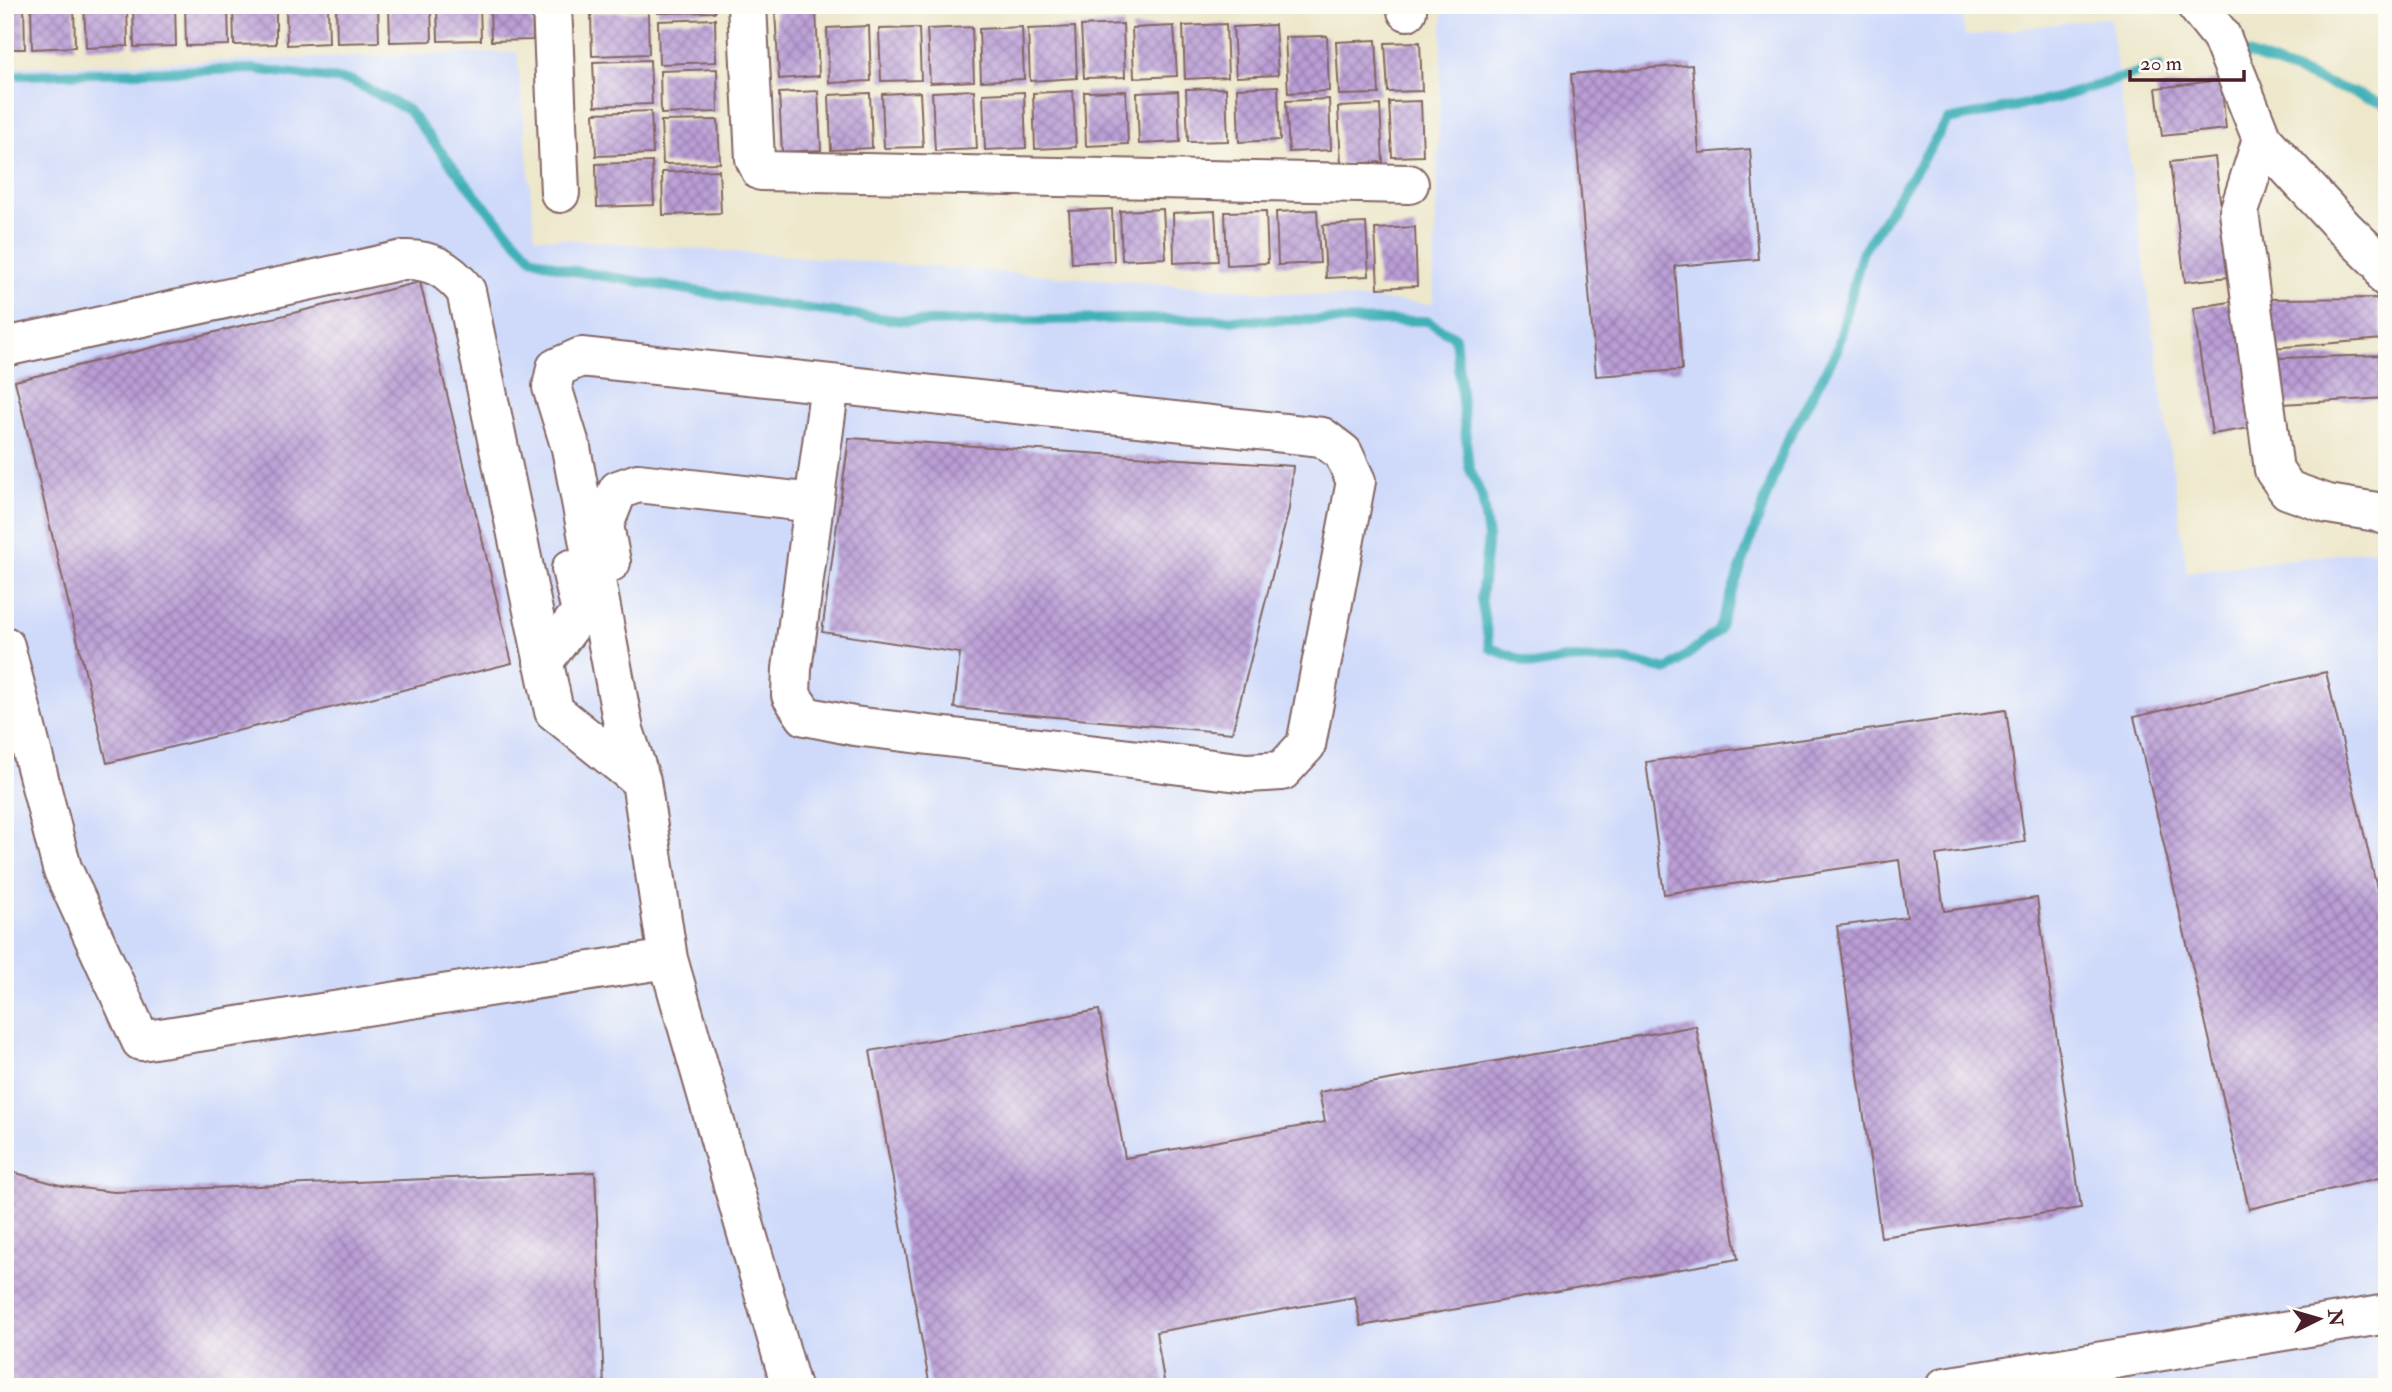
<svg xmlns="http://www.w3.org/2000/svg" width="2392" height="1392" viewBox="0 0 2392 1392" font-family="'IM FELL Double Pica',serif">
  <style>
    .built { fill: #cfdafa }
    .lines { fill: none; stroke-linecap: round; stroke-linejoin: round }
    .stream { stroke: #40b0b8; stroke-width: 10 }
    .building { fill: url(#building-cross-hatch) }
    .minor-casing { stroke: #836563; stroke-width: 42 }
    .minor { stroke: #fff; stroke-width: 38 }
  </style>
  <defs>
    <pattern id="building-cross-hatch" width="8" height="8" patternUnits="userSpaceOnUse" patternTransform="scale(1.75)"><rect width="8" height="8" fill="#ba9ed6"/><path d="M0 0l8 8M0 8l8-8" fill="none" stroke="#9980ae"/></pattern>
  </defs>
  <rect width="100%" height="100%" fill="#fdfcf7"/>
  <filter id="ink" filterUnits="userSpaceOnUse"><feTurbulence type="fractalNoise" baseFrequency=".0143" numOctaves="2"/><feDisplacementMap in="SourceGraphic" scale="14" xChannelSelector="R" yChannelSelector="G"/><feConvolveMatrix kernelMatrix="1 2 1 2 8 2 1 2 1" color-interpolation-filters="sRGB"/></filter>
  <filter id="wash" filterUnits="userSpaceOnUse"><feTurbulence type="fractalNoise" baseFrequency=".00686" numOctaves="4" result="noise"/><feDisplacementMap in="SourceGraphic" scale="28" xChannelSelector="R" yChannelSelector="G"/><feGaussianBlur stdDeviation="1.57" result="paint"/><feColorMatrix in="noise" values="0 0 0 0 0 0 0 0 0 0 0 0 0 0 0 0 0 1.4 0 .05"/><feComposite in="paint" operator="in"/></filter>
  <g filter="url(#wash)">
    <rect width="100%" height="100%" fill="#ede7cb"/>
    <!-- built -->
    <path class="built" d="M1443,5H1897L1962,15L1965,36L2110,17L2187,572L2387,548V1387H5V67L517,52L535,237L1433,304Z"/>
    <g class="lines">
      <!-- stream -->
      <path class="stream" d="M2245,53L2387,105
        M20,75L253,69L352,81L408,110L480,201L532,258L568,270L785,306L912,322L1123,319L1427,321L1455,337L1469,467L1482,497L1488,537L1481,599L1490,648L1534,665L1565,659L1623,660L1668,670L1718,631L1785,445L1837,350L1862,253L1948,120L2057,98L2159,66"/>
    </g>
    <g id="blocks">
      <!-- building -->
      <path class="building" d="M5,5H24L25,49H5Z
        M31,5H74L75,47L32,49Z
        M84,5H127L128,46L86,48Z
        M133,5H175L176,46L134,47Z
        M185,5H228L229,45L186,46Z
        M233,5H276V44L234,45Z
        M286,5H328L329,43L287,45Z
        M336,5H378L379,42L337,43Z
        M389,5H431L432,41L390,42Z
        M437,5H480L481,40L438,41Z
        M490,5H532L533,40L491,41Z
        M657,5H714L715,12L658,13Z
        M816,9L819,76L779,79L775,11Z
        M648,11L649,54L592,56L591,13Z
        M715,19L716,62L659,64L658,21Z
        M1123,24L1125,77L1084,78L1081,26Z
        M1226,24L1228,77L1185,79L1183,26Z
        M1275,25L1278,75L1236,77L1233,27Z
        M869,26L871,81L829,83L827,28Z
        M1174,26L1177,76L1134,78L1132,28Z
        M972,27L974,81L930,83L927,29Z
        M1022,27L1024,79L981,81L979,29Z
        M1075,27L1077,78L1030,81L1028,29Z
        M919,28L921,80L881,81L879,29Z
        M1327,36L1329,91L1288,93L1285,37Z
        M1376,40L1379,94L1339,95L1336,42Z
        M1420,42L1422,91L1388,92L1385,43Z
        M650,60L652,104L595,106L593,62Z
        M1692,65L1699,153L1750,149L1758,259L1675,266L1682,370L1596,376L1571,74Z
        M717,69L718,112L661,114L660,71Z
        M2221,80L2226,129L2162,136L2156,88Z
        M1278,86L1280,140L1239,142L1237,88Z
        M1226,88L1228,141L1188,142L1186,89Z
        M974,90L977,149L935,151L932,92Z
        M818,91L821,150L782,152L779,93Z
        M1073,91L1076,147L1035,149L1033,93Z
        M1126,91L1128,144L1086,146L1084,92Z
        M1178,91L1180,142L1139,144L1137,93Z
        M920,92L923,147L884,148L882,94Z
        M1024,92L1026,148L985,150L983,94Z
        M870,93L872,148L831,150L829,95Z
        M1329,99L1331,150L1289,152L1286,101Z
        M1421,101L1423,156L1392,157L1389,102Z
        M1380,105L1383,162L1341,164L1338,107Z
        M651,111L653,154L596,156L594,113Z
        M718,120L720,163L663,164L661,121Z
        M2215,157L2229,277L2185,282L2170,162Z
        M652,162L654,205L597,207L596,164Z
        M719,170L721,213L663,215L662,172Z
        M1112,209L1114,261L1072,263L1069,211Z
        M1163,209L1166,258L1122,260L1120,211Z
        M1317,210L1320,263L1278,265L1276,212Z
        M1215,211L1218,261L1174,263L1173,213Z
        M1266,211L1268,263L1227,265L1225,212Z
        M1366,223L1369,276L1326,278L1323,225Z
        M1415,227L1417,286L1378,288L1375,229Z
        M420,282L512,663L107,763L15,381Z
        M2377,298L2383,339L2272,348L2268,299Z
        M2236,301L2257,427L2212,434L2193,308Z
        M2387,355V398L2282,404L2279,358Z
        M849,438L1293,466L1289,509L1232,733L954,708L960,653L822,632Z
        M2326,672L2387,931V1176L2249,1209L2134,717Z
        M2006,710L2025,842L1936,855L1944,911L2037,898L2081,1208L1881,1237L1837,926L1907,917L1899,860L1664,894L1646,762Z
        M1099,1010L1125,1158L1325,1122L1319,1092L1696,1026L1738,1259L1361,1326L1355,1297L1156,1332L1165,1387H930L870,1051Z
        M5,1170L63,1186L114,1192L595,1172L604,1387H5Z"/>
    </g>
  </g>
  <g filter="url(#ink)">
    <use href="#blocks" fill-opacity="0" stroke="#836563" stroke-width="2"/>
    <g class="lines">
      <defs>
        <path id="minor" d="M552,5L560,193
          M747,5L755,159L761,171L1409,184
          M1407,5V11
          M2196,5L2221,36L2262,139
          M2387,278L2382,265L2344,228L2262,139L2239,212L2274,470L2288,490L2328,504L2377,512L2387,516
          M5,347L403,260C431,259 448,269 466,291L554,711L641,781
          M611,562L604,525L618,490L638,483L814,503
          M5,646L62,868L141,1041L668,959
          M543,662L581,612L571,569
          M791,1387L668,959L641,781L624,730L571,448L552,387L556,368L581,357L1322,437L1343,453L1356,481L1306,745L1282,771L1247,773L854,726L805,716L791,695L792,669L830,384
          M1945,1387L2387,1314"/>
      </defs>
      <!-- minor casing -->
      <use href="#minor" class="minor-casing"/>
      <!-- minor -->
      <use href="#minor" class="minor"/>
    </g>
  </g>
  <!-- margin -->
  <rect width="2392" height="1392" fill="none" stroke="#fdfcf7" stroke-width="28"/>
  <!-- north arrow -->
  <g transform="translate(2319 1319) rotate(85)" stroke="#fdfcf7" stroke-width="5" paint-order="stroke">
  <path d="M0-5L12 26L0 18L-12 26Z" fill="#4a1f2b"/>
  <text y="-10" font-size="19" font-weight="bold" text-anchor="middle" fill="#4a1f2b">N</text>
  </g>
  <!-- scale -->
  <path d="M2130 70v10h114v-10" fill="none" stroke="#4a1f2b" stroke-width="3.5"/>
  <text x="2140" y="70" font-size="21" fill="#4a1f2b" stroke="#fdfcf7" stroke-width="5" paint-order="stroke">20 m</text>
</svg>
